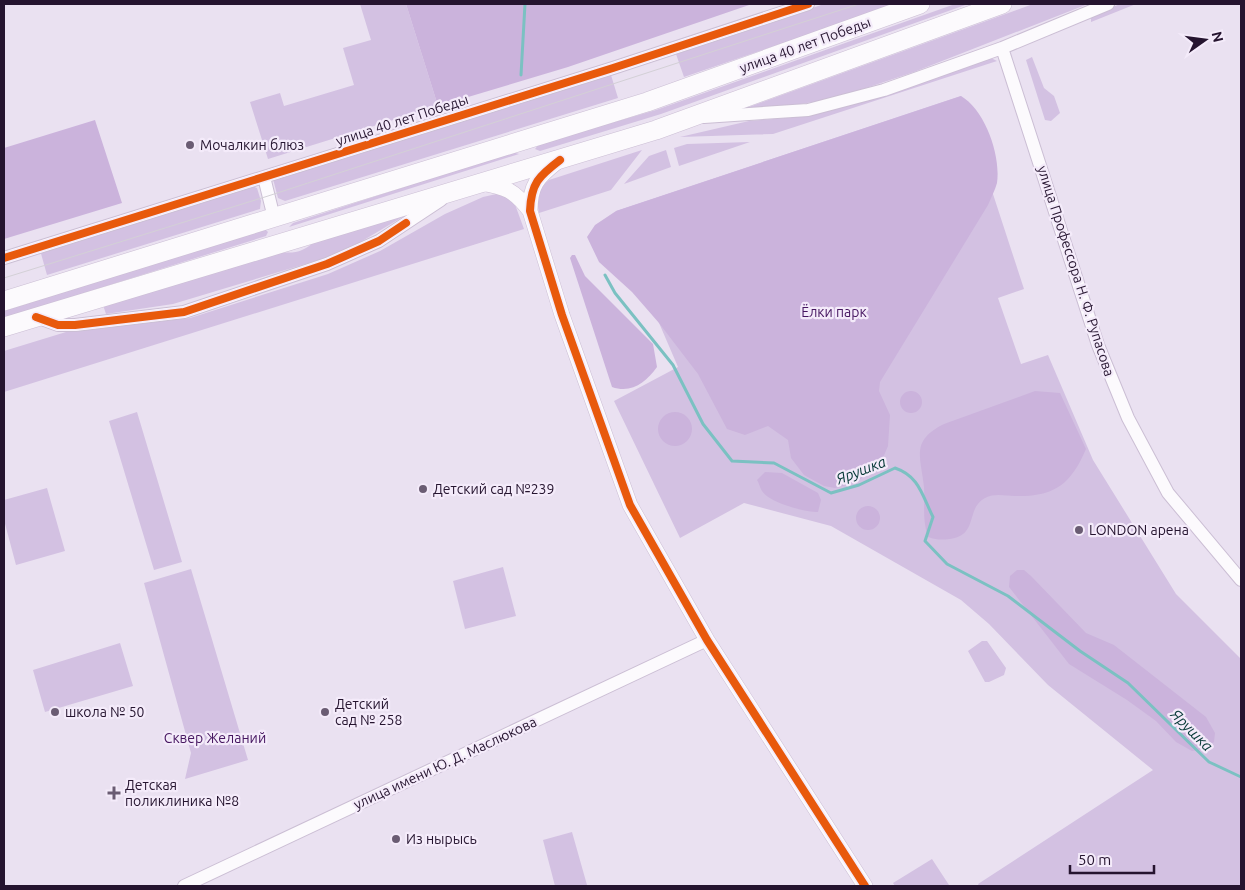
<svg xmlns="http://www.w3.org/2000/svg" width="1245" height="890" viewBox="0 0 1245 890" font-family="Ubuntu,sans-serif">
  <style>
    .green { fill: #d3c1e2 }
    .forest { fill: #cbb3dc }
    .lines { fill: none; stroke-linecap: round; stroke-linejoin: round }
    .stream { stroke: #7bc1c2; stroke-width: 3 }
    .minor-casing { stroke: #cbbed4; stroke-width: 14 }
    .tertiary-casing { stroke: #cbbed4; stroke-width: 16 }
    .primary-casing { stroke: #cbbed4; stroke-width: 20 }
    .minor { stroke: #fcfafd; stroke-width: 12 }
    .tertiary { stroke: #fcfafd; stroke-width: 15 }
    .primary { stroke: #fcfafd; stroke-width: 19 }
    .tram { stroke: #d3d0d6; stroke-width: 1 }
    .cycleway-casing { stroke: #f4ebfa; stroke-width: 11 }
    .cycleway { stroke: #e8590c; stroke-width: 8 }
    .poi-dot { fill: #6a5c73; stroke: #f4ebfa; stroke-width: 2 }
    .labels { text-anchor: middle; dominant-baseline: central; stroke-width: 4.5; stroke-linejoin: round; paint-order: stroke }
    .street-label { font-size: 14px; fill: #25142f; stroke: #f4ebfa }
    .poi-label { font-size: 14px; fill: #25142f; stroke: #f4ebfa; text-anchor: start }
    .park-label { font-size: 14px; fill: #461660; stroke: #f4ebfa }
    .water-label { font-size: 15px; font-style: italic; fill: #063937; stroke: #f4ebfa }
  </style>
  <rect width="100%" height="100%" fill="#eae1f1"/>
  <!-- green -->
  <path class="green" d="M360,4H406L438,106L268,159L250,102L280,93L284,106L354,85L343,48L371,40Z
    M824,4H896L684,77L676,54Z
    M955,4H968L661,114L540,151L535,149L539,144L656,110Z
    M1033,4H1088L914,72L833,99L787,106L746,108Z
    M1120,4H1136L1091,22V16Z
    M989,57L997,61L773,134L680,137L749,121L807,116Z
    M1032,57L1044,88L1054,96L1060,113L1051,121L1045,120L1026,60Z
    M611,75L618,98L285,201L278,198L273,179Z
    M961,96L1024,289L998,298L1021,364L1048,355L1093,460L1176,594L1241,659V886H979L978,884L1153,770L1048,685L989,624L961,600L831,526L744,503L680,538L614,401L678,367L644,288L616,211Z
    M750,142L679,166L674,148L687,144Z
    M642,150L611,190L539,213C536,197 537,190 549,180Z
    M666,150L671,167L624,184L649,156Z
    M512,152L519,154L289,227L293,223Z
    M252,186L257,188L261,201L260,209L47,275L40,250Z
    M501,193L513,199L524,229L4,392V351L66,332L190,318L328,274L380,251L445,214L483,197Z
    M411,212L347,250L322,259L173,304L106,314L103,305L281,252C295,254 304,251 314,242Z
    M265,229L268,232L266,236L4,318V311Z
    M137,412L182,562L154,570L109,421Z
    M47,488L65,551L16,565L4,520V500Z
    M503,567L516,616L465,629L453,581Z
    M191,569L248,760L185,779L191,753L144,583Z
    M982,641H987L1006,668L1004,675L989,682H985L968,651Z
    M120,643L133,686L45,712L33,670Z
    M572,832L587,885L555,886L543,840Z
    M932,859L949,885L895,886L893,883Z"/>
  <!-- forest -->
  <path class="forest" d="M406,4H752L568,67L438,106Z
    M961,96C985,110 1001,155 997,183C995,190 991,198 988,205L880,382L879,391L890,415L888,446L879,467L854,483L835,488L824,486L804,475L791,458L788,440L768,426L745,435L727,429L698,374L659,323L632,292L599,262L587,237L595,225L616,211Z
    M95,120L122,203L4,239V148Z
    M572,255H575L585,276L653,344L657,367C646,382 632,394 612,387L570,258Z
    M900 402a11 11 0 1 1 22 0a11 11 0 1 1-22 0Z
    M1035,391L1060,393L1086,449C1071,484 1055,497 1015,496C1005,496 995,493 985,498C965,509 979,535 950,539C941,540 937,540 928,537C922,520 925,504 924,487C921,457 910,441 944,424Z
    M658 429a17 17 0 1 1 34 0a17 17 0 1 1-34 0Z
    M765,472L782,473L818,493L821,500L818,512C804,512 770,503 762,491C760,488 759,483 757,480Z
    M856 518a12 12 0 1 1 24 0a12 12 0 1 1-24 0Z
    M1017,570H1024L1031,576L1086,633L1114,645L1206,717L1215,733L1214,742L1206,749L1192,751L1176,742L1156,721L1127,700L1069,664L1009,587L1010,576Z"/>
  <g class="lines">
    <!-- stream -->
    <path class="stream" d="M521,75L525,4
      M605,275L615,293L673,365L703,424L732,461L774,463L831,493L859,485L895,468C919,476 922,495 933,517L925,541L947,564L1008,596L1080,651L1128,683L1209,762L1241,777"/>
    <defs>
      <path id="minor" d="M1002,48L1098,345L1128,418L1168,493L1241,580
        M704,117L808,110L884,90L1002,48L1108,4
        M264,177L274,218
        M4,258L613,68L808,4
        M36,317L58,325H75L184,312L327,264L379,241L441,200
        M184,886L707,640"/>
      <path id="tertiary" d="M557,162C537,178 530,185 530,211L562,315L630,505L707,640L865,886
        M481,183C506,187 514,190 530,211"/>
      <path id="primary" d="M4,301L647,102L920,4
        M4,327L656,130L1002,4"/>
    </defs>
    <!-- minor casing -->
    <use href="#minor" class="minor-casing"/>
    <!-- tertiary casing -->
    <use href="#tertiary" class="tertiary-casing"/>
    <!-- primary casing -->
    <use href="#primary" class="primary-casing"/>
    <!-- minor -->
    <use href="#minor" class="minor"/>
    <!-- tertiary -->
    <use href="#tertiary" class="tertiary"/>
    <!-- primary -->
    <use href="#primary" class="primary"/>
    <!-- tram -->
    <path class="tram" d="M4,278L268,196L859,4"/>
    <defs>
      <path id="cycleway" d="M560,160C539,176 531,183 530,211L562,315L630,505L707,640L865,886
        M4,258L613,68L808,4
        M36,317L58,325H75L184,312L327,264L379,241L406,223"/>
    </defs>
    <!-- cycleway casing -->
    <use href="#cycleway" class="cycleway-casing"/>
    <!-- cycleway -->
    <use href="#cycleway" class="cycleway"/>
  </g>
  <!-- markers -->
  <g class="poi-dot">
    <circle cx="190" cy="145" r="5"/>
    <circle cx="423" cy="489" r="5"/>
    <circle cx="1079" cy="530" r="5"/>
    <circle cx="55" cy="712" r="5"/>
    <circle cx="325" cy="712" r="5"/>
    <path d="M111.5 785.5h5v5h5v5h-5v5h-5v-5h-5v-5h5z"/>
    <circle cx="396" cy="839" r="5"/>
  </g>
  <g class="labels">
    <!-- street labels -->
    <g class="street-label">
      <text transform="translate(805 45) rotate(-20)">улица 40 лет Победы</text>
      <text transform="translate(402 120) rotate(-18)">улица 40 лет Победы</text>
      <text transform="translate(1076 271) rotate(72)">улица Профессора Н. Ф. Рупасова</text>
      <text transform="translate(445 763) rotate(-25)">улица имени Ю. Д. Маслюкова</text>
    </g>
    <!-- poi labels -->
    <g class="poi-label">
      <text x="200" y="145">Мочалкин блюз</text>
      <text x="433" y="489">Детский сад №239</text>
      <text x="1089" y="530">LONDON арена</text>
      <text x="335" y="704">Детский<tspan x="335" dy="16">сад № 258</tspan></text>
      <text x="65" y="712">школа № 50</text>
      <text x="125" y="785">Детская<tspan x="125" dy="16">поликлиника №8</tspan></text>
      <text x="406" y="839">Из нырысь</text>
    </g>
    <!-- park labels -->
    <g class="park-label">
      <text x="834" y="312">Ёлки парк</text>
      <text x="215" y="738">Сквер Желаний</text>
    </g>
    <!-- water labels -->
    <g class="water-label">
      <text transform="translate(861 470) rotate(-21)">Ярушка</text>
      <text transform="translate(1192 730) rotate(45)">Ярушка</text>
    </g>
  </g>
  <!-- border -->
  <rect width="1245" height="890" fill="none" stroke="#25142f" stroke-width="10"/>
  <!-- north arrow -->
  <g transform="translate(1205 40) rotate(76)" stroke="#f4ebfa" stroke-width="4" paint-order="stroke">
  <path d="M0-4L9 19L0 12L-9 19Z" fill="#25142f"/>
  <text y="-8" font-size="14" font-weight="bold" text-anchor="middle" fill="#25142f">N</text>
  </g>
  <!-- scale -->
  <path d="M1070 865v8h84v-8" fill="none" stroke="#25142f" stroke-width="2.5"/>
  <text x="1078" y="865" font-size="15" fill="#25142f" stroke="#f4ebfa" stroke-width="4" paint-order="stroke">50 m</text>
</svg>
